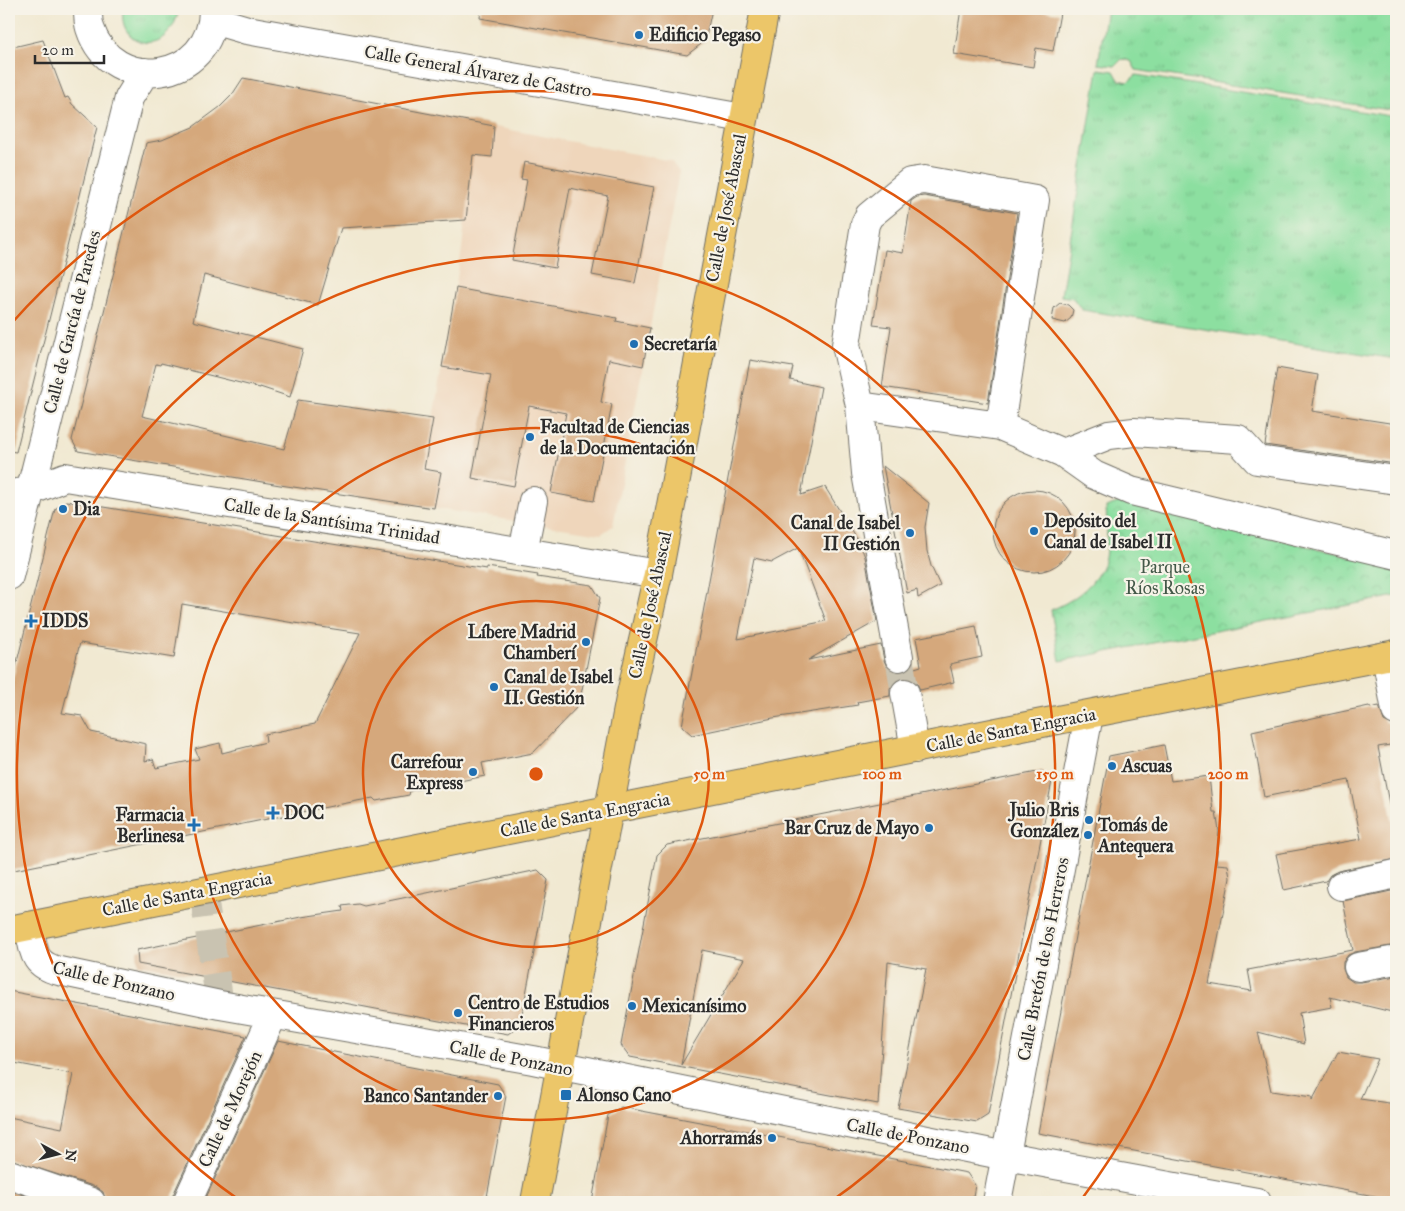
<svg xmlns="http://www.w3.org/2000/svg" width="1405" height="1211" viewBox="0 0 1405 1211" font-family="'IM FELL Great Primer',serif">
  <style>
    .built { fill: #efd6bb }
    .grass { fill: url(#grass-tufts); stroke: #5c8566 }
    .park { fill: url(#park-crowns); stroke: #5c8566 }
    .building { fill: #d5a87b; fill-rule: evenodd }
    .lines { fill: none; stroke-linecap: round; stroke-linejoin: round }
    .minor-tunnel { stroke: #c9c3b1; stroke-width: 28; stroke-dasharray: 28 14; stroke-linecap: butt }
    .minor-casing { stroke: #706e65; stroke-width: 30 }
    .major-casing { stroke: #706e65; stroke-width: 30 }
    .minor { stroke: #fff; stroke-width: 28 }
    .major { stroke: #ecc669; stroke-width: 28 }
    .ring { fill: none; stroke: #df570e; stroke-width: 2.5 }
    .poi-dot { fill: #1f6fb2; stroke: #f7f3e8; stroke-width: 2 }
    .labels { text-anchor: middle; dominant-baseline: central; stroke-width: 4.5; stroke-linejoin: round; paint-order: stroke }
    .poi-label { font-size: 18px; font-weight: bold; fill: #2b2b2b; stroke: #f7f3e8; text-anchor: start }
    .street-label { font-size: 18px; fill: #2b2b2b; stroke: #f7f3e8 }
    .park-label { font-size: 18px; fill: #435848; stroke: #f7f3e8 }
    .centre { fill: #df570e; stroke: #f7f3e8; stroke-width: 2.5 }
    .ring-label { font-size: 15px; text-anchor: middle; font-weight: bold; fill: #df570e; stroke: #f7f3e8; stroke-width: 4.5; stroke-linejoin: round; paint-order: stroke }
  </style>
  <defs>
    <pattern id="grass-tufts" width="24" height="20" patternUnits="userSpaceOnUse" patternTransform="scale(1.25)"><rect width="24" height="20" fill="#8cdfa0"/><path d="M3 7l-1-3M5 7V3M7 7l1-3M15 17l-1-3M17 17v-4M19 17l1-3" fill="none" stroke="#79c08a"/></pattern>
    <pattern id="park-crowns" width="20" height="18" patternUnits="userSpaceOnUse" patternTransform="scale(1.25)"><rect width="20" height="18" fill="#8cdfa0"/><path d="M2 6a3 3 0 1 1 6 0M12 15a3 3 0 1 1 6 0" fill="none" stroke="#79c08a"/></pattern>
  </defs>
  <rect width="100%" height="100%" fill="#f7f3e8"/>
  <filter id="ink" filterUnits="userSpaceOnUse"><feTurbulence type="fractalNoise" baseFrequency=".02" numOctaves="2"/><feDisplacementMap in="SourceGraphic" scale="10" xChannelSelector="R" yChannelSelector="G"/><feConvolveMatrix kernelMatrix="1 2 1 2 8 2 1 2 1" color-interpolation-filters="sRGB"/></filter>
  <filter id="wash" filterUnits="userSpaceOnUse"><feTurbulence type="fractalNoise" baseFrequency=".0096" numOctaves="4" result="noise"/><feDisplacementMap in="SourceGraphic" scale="20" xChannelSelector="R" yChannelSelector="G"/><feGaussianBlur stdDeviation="1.12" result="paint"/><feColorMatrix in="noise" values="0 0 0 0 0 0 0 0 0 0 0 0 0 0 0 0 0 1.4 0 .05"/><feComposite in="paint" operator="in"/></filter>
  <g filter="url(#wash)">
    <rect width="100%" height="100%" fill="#f1e9d2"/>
    <!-- built -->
    <path class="built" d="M475,123L671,161L679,172L613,526L601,534L418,506L462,249Z"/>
    <!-- grass -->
    <path class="grass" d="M123,9H179C169,59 117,48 123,9Z
      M1107,9H1396V111L1136,70L1131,61L1122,59L1115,66L1098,64Z
      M1098,69L1114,71L1119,80L1128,82L1136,75L1396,117V359L1082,310L1073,298L1061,296Z"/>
    <!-- park -->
    <path class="park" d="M1120,502L1396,567V596L1060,661L1051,610C1071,602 1090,589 1101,569C1109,556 1107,522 1106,507Z"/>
    <g id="blocks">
      <!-- building -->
      <path class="building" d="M481,9H712L705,41L687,55L480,18Z
        M961,9H1044V11L1060,13L1053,51L1036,48L1033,67L954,54Z
        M43,40L65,98L68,97L72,104L97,127L16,452L9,451V48Z
        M243,78L494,126L492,157L473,155L466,220L341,228L318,305L204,275L193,321L303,349L290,397L260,387V388L161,363L160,365L156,364L142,416L284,449L298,400L433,419L424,469L441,472L434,508L280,485L78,451L72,440L146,143L162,140L193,127L220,107L232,95Z
        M524,162L654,187L635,283L592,275L608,196L570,188L555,268L512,260L527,180L521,179Z
        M924,196L1017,213L988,403L882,387L891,327L873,325L885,250L903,253L911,201L917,197Z
        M456,288L617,318L616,321L650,328L643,366L609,359L601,402L612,404L594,501L551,493L566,413L529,406L514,486L472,478L491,375L442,367Z
        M1060,303L1068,305L1073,310L1071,318L1065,323L1052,320L1054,308Z
        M750,360L793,367L790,380L821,387L801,495L825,487L860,544L865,557L877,621L808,660L881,645L884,660L887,667L893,671L902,672L921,666L916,638L976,626L982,657L950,664L954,682L920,690L917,683L911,679L903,678L895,681L890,688V696L857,702L858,705L773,718L692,735L682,726ZM798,548L826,621L738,639L754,558L772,562Z
        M1277,368L1318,375L1312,411L1396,424V464L1265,445Z
        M883,466L929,503L925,527L927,551L931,566L940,586L918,598L917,590L907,593Z
        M993 531a41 41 0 1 1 82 0a41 41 0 1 1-82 0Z
        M66,501L487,569V567L538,575L537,577L592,585L600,598L579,705L533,753L482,763L485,776L410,791L409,795L376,801L373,798L357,801L9,871V694L55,509ZM182,604L288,622L360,633L315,724L265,734L266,742L222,753L220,743L195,749L199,759L156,768L153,759L145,761L146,744L91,732L82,716L62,713L80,643L174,658Z
        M1369,706L1370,708L1379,706L1384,721L1394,726L1396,739V744L1378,747L1396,839V859L1338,871L1330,875L1326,881L1284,890L1276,854L1361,839L1349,780L1264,797L1252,731Z
        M1164,745L1171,781L1209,776L1213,812H1216L1219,831L1216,864L1228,865L1230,878L1209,984L1252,991L1248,970L1353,950L1343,901L1396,890V945L1355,952L1348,955L1343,962V969L1346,977L1353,982H1361L1396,976V1013L1330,997L1332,1007L1299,1013L1304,1044L1258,1032L1271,1091L1312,1097V1101L1338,1052L1378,1059L1360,1099L1396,1104V1200L1038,1133L1109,756Z
        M1042,771L1052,781L988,1115L977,1122L898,1108L926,969L888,962L878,1104L630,1057L621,1045L657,855L667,845ZM702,950L744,959L681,1065Z
        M538,870L548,880L520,1025L508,1034L138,964L137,950L301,917L343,911L342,906L358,904L364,906Z
        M9,991L246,1036L173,1195L172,1202H106L103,1192L96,1187L9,1159V1117L62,1128L73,1074L9,1062Z
        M278,1041L498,1084L506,1096L486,1202H204Z
        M621,1107L967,1173L975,1185L972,1202H592L608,1115Z
        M9,1190L43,1202H9Z"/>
    </g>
  </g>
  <g filter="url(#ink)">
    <use href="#blocks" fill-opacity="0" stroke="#706e65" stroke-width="1"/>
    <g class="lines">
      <!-- minor-tunnel -->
      <path class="minor-tunnel" d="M899,657L905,693
        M203,890L220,1005"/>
      <defs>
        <path id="minor" d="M88,9C88,15 88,22 90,28C112,97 214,82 213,9
          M213,20L247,30L743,118
          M860,406L1000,426L1035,200L924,180L910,182L869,216L865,224L846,345L860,406L866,473L899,657
          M1000,426L1063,453L1094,475L1131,491L1396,555
          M1063,453L1109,435L1134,432L1238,439L1257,460L1396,480
          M9,494L30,491L65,477L658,574
          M523,552L533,501
          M9,576L129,98L145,72
          M1386,656L1396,711
          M905,693L915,749
          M1341,886L1396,874
          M29,926C34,951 32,964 59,971L220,1005L533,1060L1006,1156L1257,1202
          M1358,967L1396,960
          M9,1174L91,1202
          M187,1202L273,1015
          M997,1202L1089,715"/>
        <path id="major" d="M9,930L1032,725L1396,654
          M535,1202L630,698L658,574L765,9"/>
      </defs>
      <!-- minor casing -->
      <use href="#minor" class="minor-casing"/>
      <!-- major casing -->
      <use href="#major" class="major-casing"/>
      <!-- minor -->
      <use href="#minor" class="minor"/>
      <!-- major -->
      <use href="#major" class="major"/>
    </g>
  </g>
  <!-- distance rings -->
  <g class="ring">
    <circle cx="536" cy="774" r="173"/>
    <circle cx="536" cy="774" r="346"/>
    <path d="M242 1202A519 519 0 1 1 830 1202"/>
    <path d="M10 325A692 692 0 0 1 1081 1200"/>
  </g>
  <!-- markers -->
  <g class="poi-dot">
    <circle cx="639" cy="35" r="5"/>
    <circle cx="634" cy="344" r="5"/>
    <circle cx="530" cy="437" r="5"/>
    <circle cx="63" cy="509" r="5"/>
    <circle cx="1034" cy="531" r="5"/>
    <circle cx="910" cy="533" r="5"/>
    <path d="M28.5 613.5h5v5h5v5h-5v5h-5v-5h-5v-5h5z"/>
    <circle cx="586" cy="642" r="5"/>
    <circle cx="494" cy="687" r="5"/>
    <circle cx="1112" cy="766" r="5"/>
    <circle cx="473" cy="772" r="5"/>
    <path d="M270.5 805.5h5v5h5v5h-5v5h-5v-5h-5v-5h5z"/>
    <circle cx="1089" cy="820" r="5"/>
    <path d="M191.5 817.5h5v5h5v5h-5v5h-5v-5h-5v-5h5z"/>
    <circle cx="929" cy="828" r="5"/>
    <circle cx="1088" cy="835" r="5"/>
    <circle cx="632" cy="1006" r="5"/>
    <circle cx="458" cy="1013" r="5"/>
    <rect x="560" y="1089" width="12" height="12" rx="2.5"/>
    <circle cx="498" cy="1096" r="5"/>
    <circle cx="772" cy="1138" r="5"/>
  </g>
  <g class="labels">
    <!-- poi labels -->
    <g class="poi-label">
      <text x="649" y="35">Edificio Pegaso</text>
      <text x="644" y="344">Secretaría</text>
      <text x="540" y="427">Facultad de Ciencias<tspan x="540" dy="21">de la Documentación</tspan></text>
      <text x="73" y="509">Dia</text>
      <text x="1044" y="521">Depósito del<tspan x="1044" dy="21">Canal de Isabel II</tspan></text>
      <text x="900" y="523" text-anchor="end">Canal de Isabel<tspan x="900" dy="21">II Gestión</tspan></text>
      <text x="42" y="621">IDDS</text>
      <text x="576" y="632" text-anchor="end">Líbere Madrid<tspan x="576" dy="21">Chamberí</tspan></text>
      <text x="504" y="677">Canal de Isabel<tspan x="504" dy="21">II. Gestión</tspan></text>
      <text x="463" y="762" text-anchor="end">Carrefour<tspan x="463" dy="21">Express</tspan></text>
      <text x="1122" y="766">Ascuas</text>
      <text x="1079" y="810" text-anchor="end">Julio Bris<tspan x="1079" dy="21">González</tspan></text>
      <text x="284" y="813">DOC</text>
      <text x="184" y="815" text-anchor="end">Farmacia<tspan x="184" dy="21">Berlinesa</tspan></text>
      <text x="1098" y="825">Tomás de<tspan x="1098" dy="21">Antequera</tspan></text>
      <text x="919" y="828" text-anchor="end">Bar Cruz de Mayo</text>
      <text x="468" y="1003">Centro de Estudios<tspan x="468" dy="21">Financieros</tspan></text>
      <text x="642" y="1006">Mexicanísimo</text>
      <text x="577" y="1095">Alonso Cano</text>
      <text x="488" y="1096" text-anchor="end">Banco Santander</text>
      <text x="762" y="1138" text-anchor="end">Ahorramás</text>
    </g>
    <!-- street labels -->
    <g class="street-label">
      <text transform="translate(478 71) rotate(10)">Calle General Álvarez de Castro</text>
      <text transform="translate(726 208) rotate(-79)">Calle de José Abascal</text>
      <text transform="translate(72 322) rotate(-76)">Calle de García de Paredes</text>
      <text transform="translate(332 521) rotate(9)">Calle de la Santísima Trinidad</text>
      <text transform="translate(650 605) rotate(-78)">Calle de José Abascal</text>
      <text transform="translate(1011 730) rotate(-11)">Calle de Santa Engracia</text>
      <text transform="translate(585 815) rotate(-11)">Calle de Santa Engracia</text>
      <text transform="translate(187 894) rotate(-11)">Calle de Santa Engracia</text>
      <text transform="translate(1043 959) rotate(-79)">Calle Bretón de los Herreros</text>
      <text transform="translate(114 981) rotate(13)">Calle de Ponzano</text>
      <text transform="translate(511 1058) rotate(11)">Calle de Ponzano</text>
      <text transform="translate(230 1109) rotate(-65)">Calle de Morejón</text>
      <text transform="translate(908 1136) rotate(11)">Calle de Ponzano</text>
    </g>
    <!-- park labels -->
    <g class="park-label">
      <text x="1165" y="567">Parque<tspan x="1165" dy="21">Ríos Rosas</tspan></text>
    </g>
  </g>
  <circle cx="536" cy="774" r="8" class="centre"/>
  <g class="ring-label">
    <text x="709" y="779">50 m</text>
    <text x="882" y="779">100 m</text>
    <text x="1055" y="779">150 m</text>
    <text x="1228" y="779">200 m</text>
  </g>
  <!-- margin -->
  <rect width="1405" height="1211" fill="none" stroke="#f7f3e8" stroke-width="30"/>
  <!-- north arrow -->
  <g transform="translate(58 1154) rotate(97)" stroke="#f7f3e8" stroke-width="4" paint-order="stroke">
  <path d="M0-4L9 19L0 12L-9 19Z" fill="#2b2b2b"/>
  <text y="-8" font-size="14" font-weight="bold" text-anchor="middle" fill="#2b2b2b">N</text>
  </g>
  <!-- scale -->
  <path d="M35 55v8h69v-8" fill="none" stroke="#2b2b2b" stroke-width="2.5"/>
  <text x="42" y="55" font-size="15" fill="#2b2b2b" stroke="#f7f3e8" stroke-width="4" paint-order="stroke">20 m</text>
</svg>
